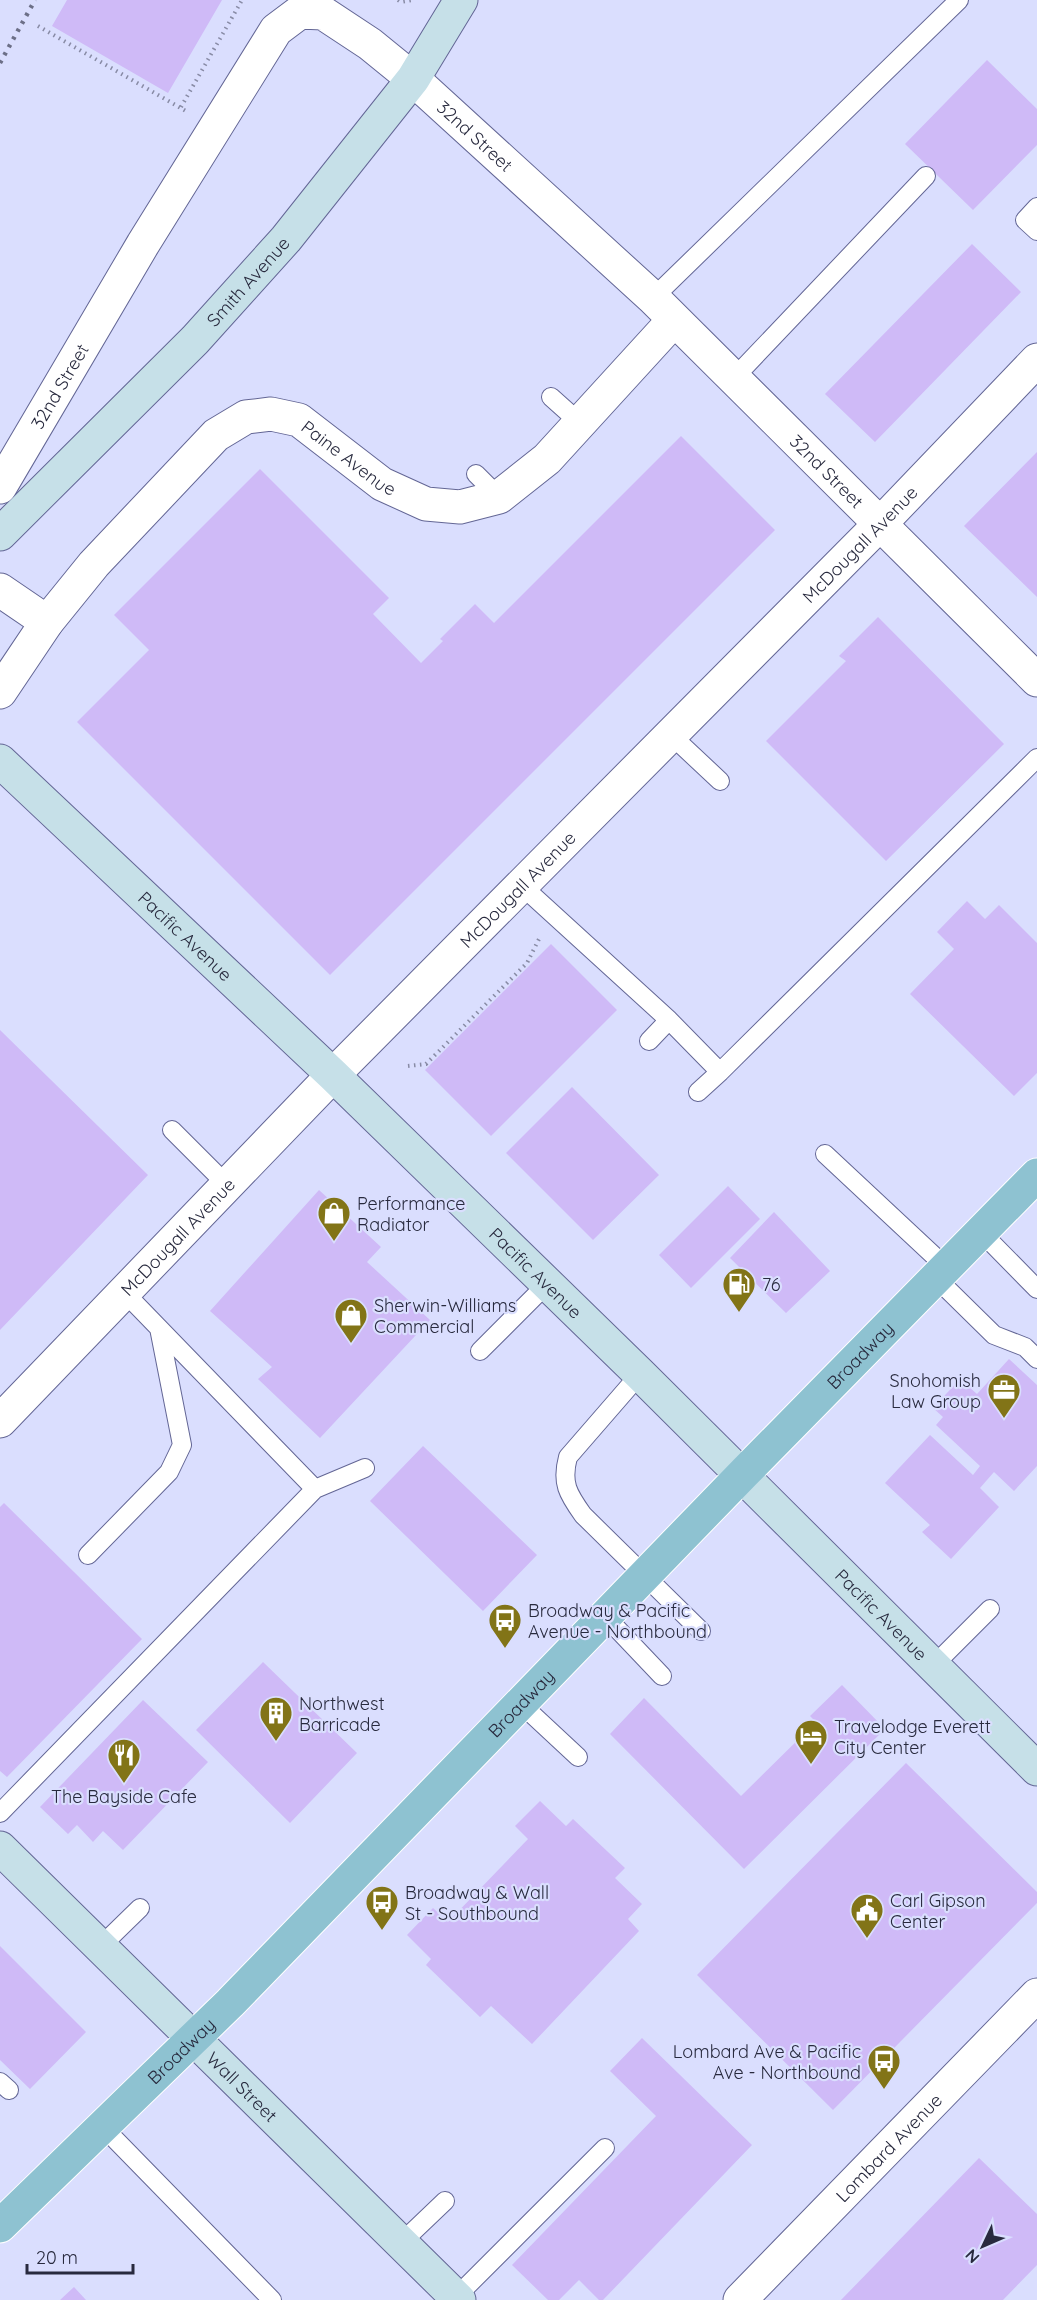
<svg xmlns="http://www.w3.org/2000/svg" width="1037" height="2300" viewBox="0 0 1037 2300" font-family="Quicksand,sans-serif">
  <style>
    .building { fill: #cfbaf7 }
    .lines { fill: none; stroke-linecap: round; stroke-linejoin: round }
    .lane-casing { stroke: #636695; stroke-width: 20 }
    .street-casing { stroke: #636695; stroke-width: 35 }
    .secondary-casing { stroke: #636695; stroke-width: 35 }
    .primary-casing { stroke: #fff; stroke-width: 35 }
    .path { stroke: #888ba5; stroke-width: 4; stroke-dasharray: 1.5 4.5; stroke-linecap: butt }
    .lane { stroke: #fff; stroke-width: 18 }
    .street { stroke: #fff; stroke-width: 33 }
    .secondary { stroke: #c6e0e8; stroke-width: 33 }
    .primary { stroke: #8ec2d1; stroke-width: 33 }
    .rail { stroke: #6c6f87; stroke-width: 4.5; stroke-dasharray: 3 6; stroke-linecap: butt }
    .labels { text-anchor: middle; dominant-baseline: central; stroke-width: 4.5; stroke-linejoin: round; paint-order: stroke }
    .street-label { font-size: 18px; fill: #282a3e; stroke: #dadefe }
    .poi-label { font-size: 18px; fill: #282a3e; stroke: #dadefe; text-anchor: start }
  </style>
  <rect width="100%" height="100%" fill="#dadefe"/>
  <!-- building -->
  <path class="building" d="M67,0H222L168,93L52,26Z
    M987,60L1037,109V145L973,210L905,144Z
    M972,244L1021,292L875,442L825,394Z
    M681,436L775,530L330,975L77,722L149,650L114,615L260,469L389,598L373,614L421,663L443,641L440,639L475,604L494,623Z
    M1037,452V597L964,526Z
    M878,617L1004,744L886,861L766,741L846,661L839,656Z
    M967,901L985,919L999,905L1037,943V1073L1014,1096L910,994L954,949L937,932Z
    M551,944L617,1010L491,1136L425,1070Z
    M0,1030L148,1175L0,1330Z
    M572,1087L659,1175L593,1240L506,1153Z
    M728,1186L760,1219L691,1288L659,1255Z
    M319,1190L381,1247L367,1262L430,1320L320,1438L258,1379L272,1367L210,1311Z
    M774,1212L830,1271L786,1313L730,1258Z
    M1009,1359L1037,1385V1466L1014,1491L994,1472L980,1488L999,1507L951,1559L922,1532L930,1525L885,1483L930,1435L973,1475L980,1466L936,1425L943,1417L933,1408L960,1379L977,1394Z
    M423,1446L537,1555L483,1611L370,1501Z
    M4,1503L142,1639L7,1777L0,1771V1507Z
    M263,1662L357,1753L290,1823L196,1730Z
    M842,1685L885,1729L744,1869L610,1734L644,1698L741,1796L816,1722L810,1716Z
    M143,1700L208,1762L123,1850L103,1831L93,1842L77,1825L68,1834L40,1807Z
    M906,1763L1037,1892V1903L833,2110L697,1975Z
    M540,1801L566,1826L573,1819L625,1868L615,1878L642,1904L628,1919L639,1931L532,2044L491,2006L480,2017L426,1965L431,1959L407,1935L433,1908L448,1922L528,1839L515,1826Z
    M0,1946L86,2032L30,2089L0,2060Z
    M642,2038L752,2145L603,2300H599L579,2280L559,2300H548L512,2265L656,2116L610,2071Z
    M979,2158L1037,2214V2265L1003,2300H841Z
    M74,2287L86,2300H60Z"/>
  <g class="lines">
    <defs>
      <path id="lane" d="M1037,207L1025,220L1037,231
        M653,298L959,0
        M733,379L926,176
        M551,397L580,423
        M476,474L499,497
        M671,735L720,781
        M521,885L669,1020L720,1072L1037,758
        M649,1041L669,1020
        M698,1092L720,1072
        M172,1130L227,1185
        M825,1154L946,1267
        M981,1232L1037,1289
        M936,1278L994,1335L1025,1347L1037,1359
        M124,1292L315,1489
        M480,1351L547,1284
        M640,1374L568,1457C561,1483 568,1494 583,1515L701,1631
        M88,1555L169,1472L182,1445L159,1328
        M605,1616L662,1676
        M934,1665L990,1609
        M520,1703L578,1757
        M0,1813L315,1489L365,1468
        M100,1947L140,1908
        M0,2082L9,2090
        M103,2127L272,2300
        M401,2243L445,2201
        M456,2297L605,2148"/>
      <g id="street">
        <path id="s1" d="M0,487L143,244L276,30L300,12L323,13L370,44L413,79L653,298L1037,680"/>
        <path d="M0,590L47,622"/>
        <path id="s2" d="M0,692L47,622L94,564L216,435L246,417L271,414L299,420L382,484L426,504L460,507L499,497L547,459L674,320"/>
        <path id="s3" d="M0,1421L333,1075L880,524L1037,360"/>
        <path id="s4" d="M740,2300L1037,1995"/>
      </g>
      <g id="secondary">
        <path id="s5" d="M0,534L195,340L286,239L413,79L461,0"/>
        <path id="s6" d="M0,761L333,1075L640,1374L1037,1769"/>
        <path id="s7" d="M0,1848L459,2300"/>
      </g>
      <g id="primary">
        <path id="s8" d="M0,2226L230,2003L743,1474L1037,1175"/>
      </g>
    </defs>
    <!-- lane casing -->
    <use href="#lane" class="lane-casing"/>
    <!-- street casing -->
    <use href="#street" class="street-casing"/>
    <!-- secondary casing -->
    <use href="#secondary" class="secondary-casing"/>
    <!-- primary casing -->
    <use href="#primary" class="primary-casing"/>
    <!-- path -->
    <path class="path" d="M398,0L401,2L413,0
      M38,26L186,111
      M181,107L242,0
      M408,1066L426,1064L527,963L539,939"/>
    <!-- lane -->
    <use href="#lane" class="lane"/>
    <!-- street -->
    <use href="#street" class="street"/>
    <!-- secondary -->
    <use href="#secondary" class="secondary"/>
    <!-- primary -->
    <use href="#primary" class="primary"/>
    <!-- rail -->
    <path class="rail" d="M0,63L35,0"/>
  </g>
  <!-- icons -->
  <defs>
    <symbol id="shop-pin" viewBox="-11 -11 22 30"><path d="M0 17L-7.5 6A9.5 9.5 0 1 1 7.5 6Z" fill="#827417" stroke="#dadefe"/><path d="M-5-2.5h2.3a2.7 3.5 0 0 1 5.4 0H5L5.5 6h-11ZM-1.5-2.5h3a1.5 2.3 0 0 0-3 0Z" fill="#fff"/></symbol>
    <symbol id="fuel-pin" viewBox="-11 -11 22 30"><path d="M0 17L-7.5 6A9.5 9.5 0 1 1 7.5 6Z" fill="#827417" stroke="#dadefe"/><path d="M-5.5-6h7V0h2V4h1.3V-2.5L3-4.5l.8-.8L6-3V5H2.5V1h-1V6h-7ZM-4.2-4.7v3.2H.2V-4.7Z" fill="#fff"/></symbol>
    <symbol id="office-pin" viewBox="-11 -11 22 30"><path d="M0 17L-7.5 6A9.5 9.5 0 1 1 7.5 6Z" fill="#827417" stroke="#dadefe"/><path d="M-6-3h4V-5.5h4V-3h4V5H-6ZM-1-4.5V-3h2v-1.5ZM-6 0V1H6V0Z" fill="#fff"/></symbol>
    <symbol id="bus-pin" viewBox="-11 -11 22 30"><path d="M0 17L-7.5 6A9.5 9.5 0 1 1 7.5 6Z" fill="#827417" stroke="#dadefe"/><path d="M-5-6H5V4H4V6H2V4H-2V6H-4V4H-5ZM-3.5-4V0h7V-4ZM-3.5 1.2v1.5H-2V1.2ZM2 1.2v1.5H3.5V1.2Z" fill="#fff"/></symbol>
    <symbol id="building-pin" viewBox="-11 -11 22 30"><path d="M0 17L-7.5 6A9.5 9.5 0 1 1 7.5 6Z" fill="#827417" stroke="#dadefe"/><path d="M-4-6H4V6H1V3H-1V6H-4ZM-2.5-4.3h1.7v1.8h-1.7ZM.8-4.3h1.7v1.8H.8ZM-2.5-1h1.7V.8h-1.7ZM.8-1h1.7V.8H.8Z" fill="#fff"/></symbol>
    <symbol id="hotel-pin" viewBox="-11 -11 22 30"><path d="M0 17L-7.5 6A9.5 9.5 0 1 1 7.5 6Z" fill="#827417" stroke="#dadefe"/><path d="M-6-4.5h1.5V1H6V5H4.5V3h-9V5H-6ZM-4 0a1.8 1.8 0 1 1 3.6 0ZM.5 0V-2.5h3Q6-2.5 6 0Z" fill="#fff"/></symbol>
    <symbol id="restaurant-pin" viewBox="-11 -11 22 30"><path d="M0 17L-7.5 6A9.5 9.5 0 1 1 7.5 6Z" fill="#827417" stroke="#dadefe"/><path d="M-5-6h1v4h1v-4h1v4h1v-4h1v5L-1.5 .5V6h-2V.5L-5-1ZM5-6V6H3V1.5H1.5Q1.5-4 5-6Z" fill="#fff"/></symbol>
    <symbol id="civic-pin" viewBox="-11 -11 22 30"><path d="M0 17L-7.5 6A9.5 9.5 0 1 1 7.5 6Z" fill="#827417" stroke="#dadefe"/><path d="M-.6-6.5H3V-4.5H.6V-3L4-1V1h2V6H-6V1h2V-1L-.6-3ZM-1.2 2.5V6h2.4V2.5Z" fill="#fff"/></symbol>
  </defs>
  <g fill-rule="evenodd">
    <use href="#shop-pin" x="315" y="1194" width="38" height="52"/>
    <use href="#fuel-pin" x="720" y="1265" width="38" height="52"/>
    <use href="#shop-pin" x="332" y="1296" width="38" height="52"/>
    <use href="#office-pin" x="985" y="1371" width="38" height="52"/>
    <use href="#bus-pin" x="486" y="1601" width="38" height="52"/>
    <use href="#building-pin" x="257" y="1694" width="38" height="52"/>
    <use href="#hotel-pin" x="792" y="1717" width="38" height="52"/>
    <use href="#restaurant-pin" x="105" y="1736" width="38" height="52"/>
    <use href="#bus-pin" x="363" y="1883" width="38" height="52"/>
    <use href="#civic-pin" x="848" y="1891" width="38" height="52"/>
    <use href="#bus-pin" x="865" y="2042" width="38" height="52"/>
  </g>
  <g class="labels">
    <!-- street labels -->
    <g class="street-label">
      <text stroke="none"><textPath href="#s1" startOffset="783">32nd Street</textPath></text>
      <text stroke="none"><textPath href="#s5" startOffset="354">Smith Avenue</textPath></text>
      <text stroke="none"><textPath href="#s1" startOffset="117">32nd Street</textPath></text>
      <text stroke="none"><textPath href="#s2" startOffset="488">Paine Avenue</textPath></text>
      <text stroke="none"><textPath href="#s1" startOffset="1269">32nd Street</textPath></text>
      <text stroke="none"><textPath href="#s3" startOffset="1228">McDougall Avenue</textPath></text>
      <text stroke="none"><textPath href="#s3" startOffset="742">McDougall Avenue</textPath></text>
      <text stroke="none"><textPath href="#s6" startOffset="255">Pacific Avenue</textPath></text>
      <text stroke="none"><textPath href="#s3" startOffset="256">McDougall Avenue</textPath></text>
      <text stroke="none"><textPath href="#s6" startOffset="741">Pacific Avenue</textPath></text>
      <text stroke="none"><textPath href="#s8" startOffset="1224">Broadway</textPath></text>
      <text stroke="none"><textPath href="#s6" startOffset="1227">Pacific Avenue</textPath></text>
      <text stroke="none"><textPath href="#s8" startOffset="738">Broadway</textPath></text>
      <text stroke="none"><textPath href="#s8" startOffset="252">Broadway</textPath></text>
      <text stroke="none"><textPath href="#s7" startOffset="340">Wall Street</textPath></text>
      <text stroke="none"><textPath href="#s4" startOffset="213">Lombard Avenue</textPath></text>
    </g>
    <!-- poi labels -->
    <g class="poi-label">
      <text x="357" y="1203">Performance<tspan x="357" dy="21">Radiator</tspan></text>
      <text x="762" y="1284">76</text>
      <text x="374" y="1305">Sherwin-Williams<tspan x="374" dy="21">Commercial</tspan></text>
      <text x="981" y="1380" text-anchor="end">Snohomish<tspan x="981" dy="21">Law Group</tspan></text>
      <text x="528" y="1610">Broadway &amp; Pacific<tspan x="528" dy="21">Avenue - Northbound</tspan></text>
      <text x="299" y="1703">Northwest<tspan x="299" dy="21">Barricade</tspan></text>
      <text x="834" y="1726">Travelodge Everett<tspan x="834" dy="21">City Center</tspan></text>
      <text x="124" y="1796" text-anchor="middle">The Bayside Cafe</text>
      <text x="405" y="1892">Broadway &amp; Wall<tspan x="405" dy="21">St - Southbound</tspan></text>
      <text x="890" y="1900">Carl Gipson<tspan x="890" dy="21">Center</tspan></text>
      <text x="861" y="2051" text-anchor="end">Lombard Ave &amp; Pacific<tspan x="861" dy="21">Ave - Northbound</tspan></text>
    </g>
  </g>
  <!-- north arrow -->
  <g transform="translate(983 2246) rotate(226)" stroke="#dadefe" stroke-width="4.5" paint-order="stroke">
  <path d="M0-4.5L10 22L0 15L-10 22Z" fill="#282a3e"/>
  <text y="-9" font-size="16" font-weight="bold" text-anchor="middle" fill="#282a3e">N</text>
  </g>
  <!-- scale -->
  <path d="M27 2264v9h106v-9" fill="none" stroke="#282a3e" stroke-width="3"/>
  <text x="36" y="2264" font-size="18" fill="#282a3e" stroke="#dadefe" stroke-width="4.5" paint-order="stroke">20 m</text>
</svg>
